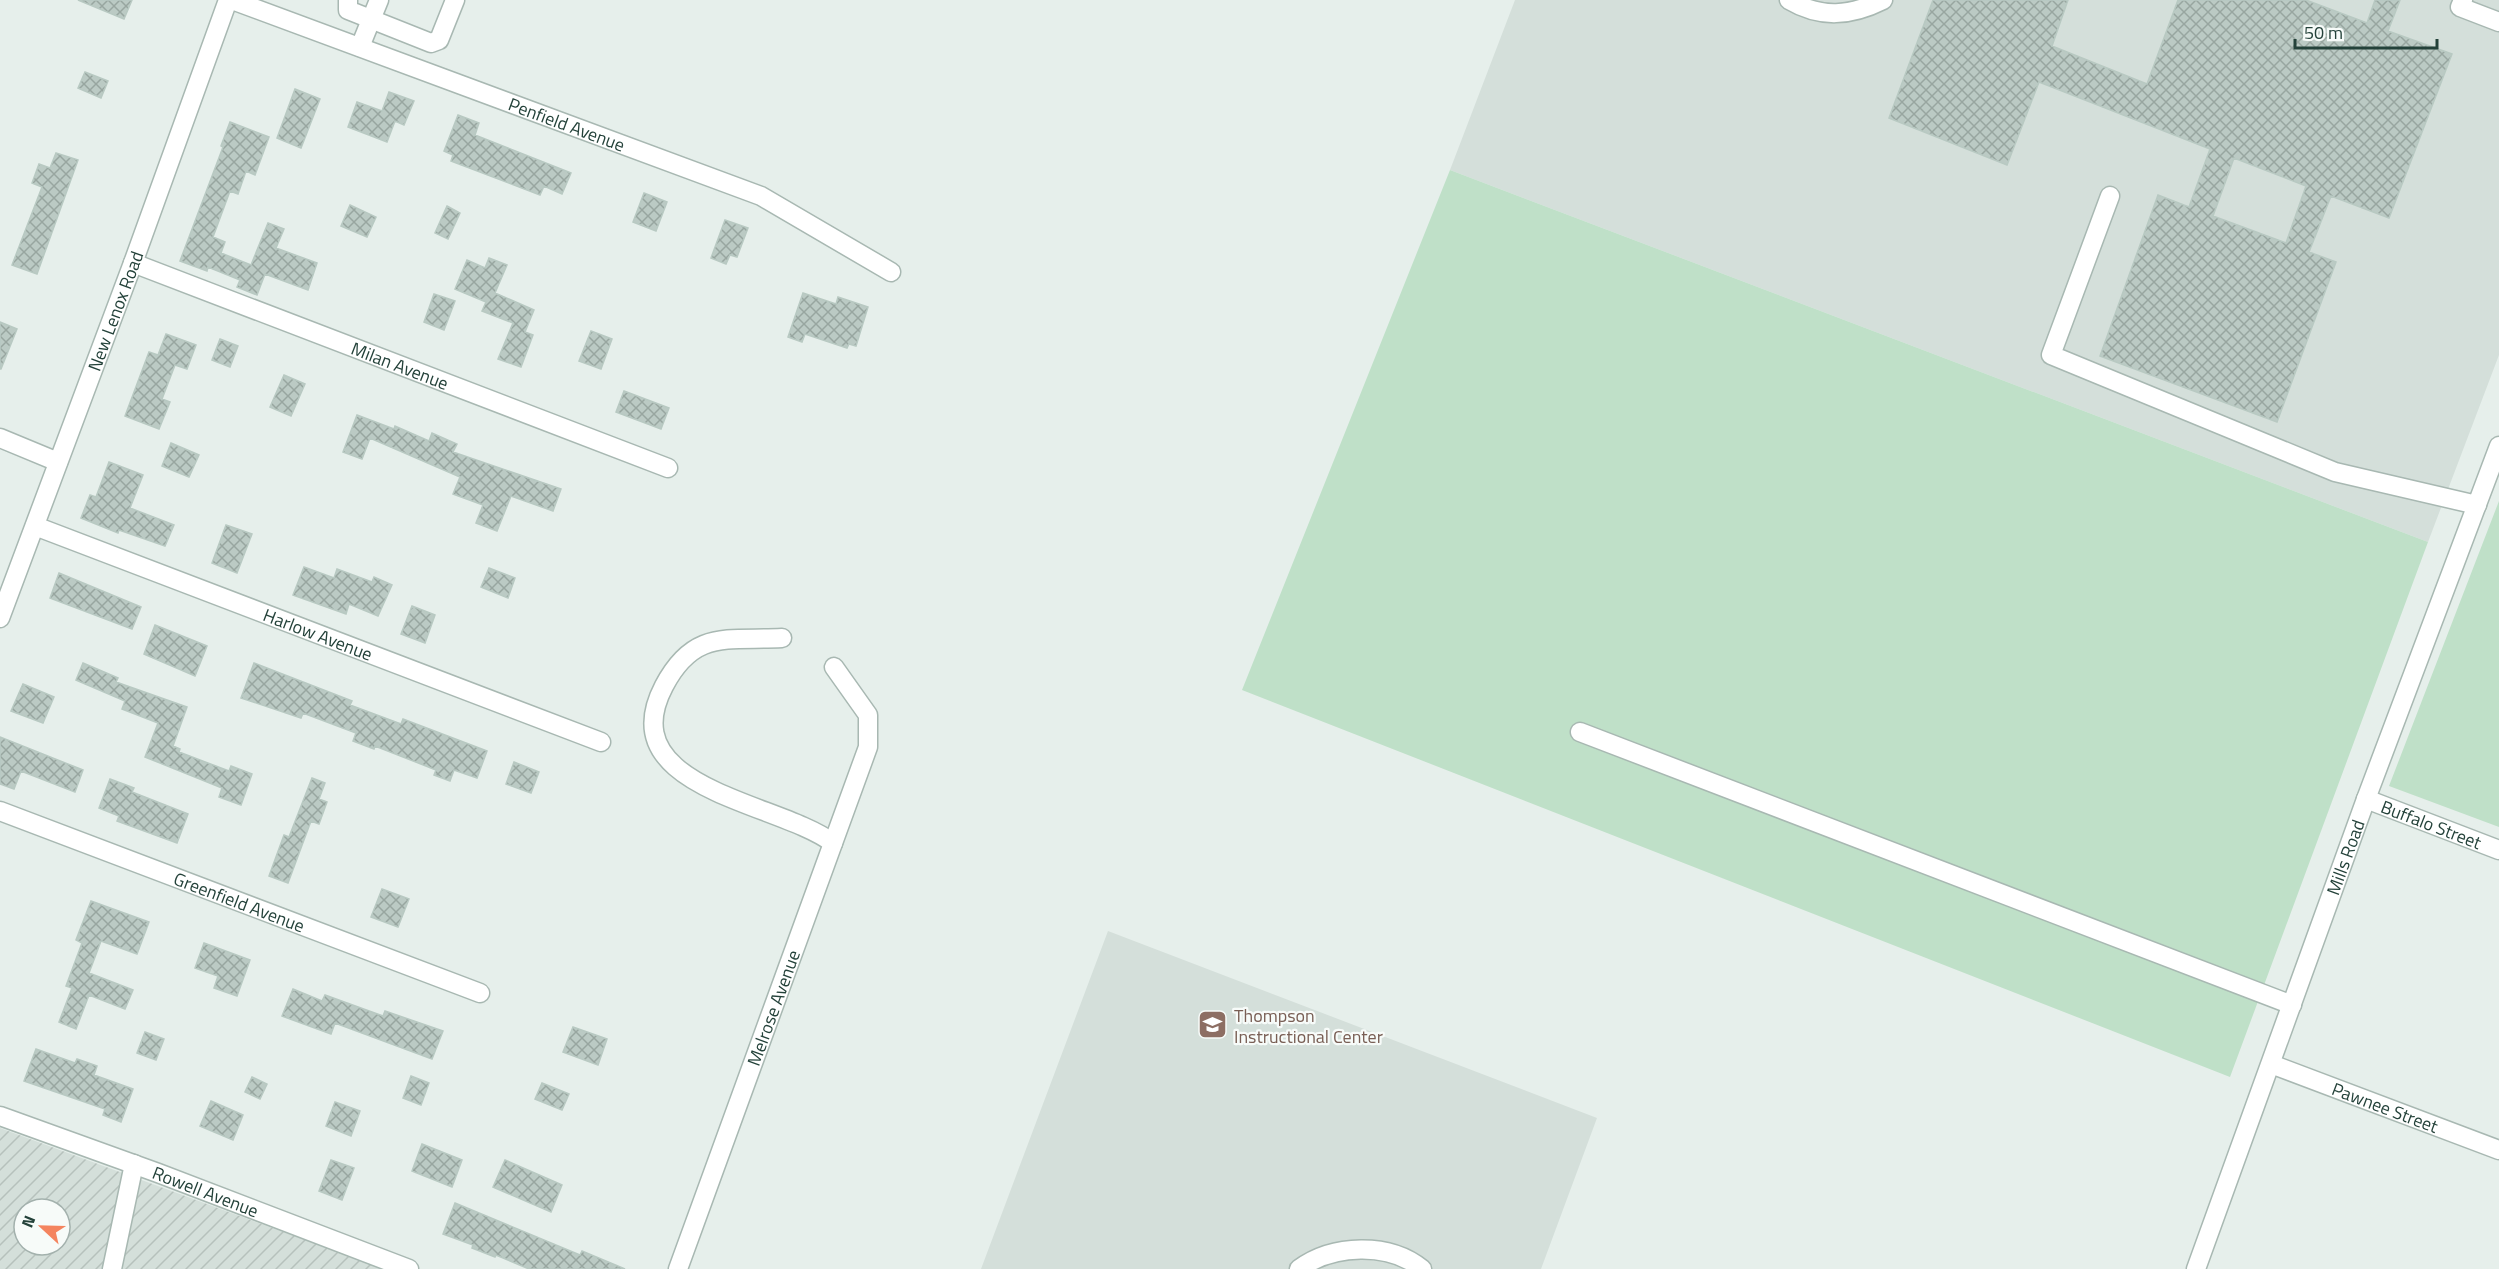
<svg xmlns="http://www.w3.org/2000/svg" width="2499" height="1269" viewBox="0 0 2499 1269" font-family="'Titillium Web',sans-serif">
  <style>
    .built { fill: #d4dfda }
    .industrial { fill: url(#industrial-furrows); fill-rule: evenodd }
    .green { fill: #bfe0c8 }
    .building { fill: url(#building-cross-hatch); stroke: #b8c9c2; stroke-width: 1.5; fill-rule: evenodd }
    .lines { fill: none; stroke-linecap: round; stroke-linejoin: round }
    .minor-casing { stroke: #a8b8b2; stroke-width: 21 }
    .minor { stroke: #fff; stroke-width: 18 }
    .labels { text-anchor: middle; dominant-baseline: central; stroke-width: 4.5; stroke-linejoin: round; paint-order: stroke }
    .street-label { font-size: 18px; fill: #24423a; stroke: #f7fbf9 }
    .education-label { font-size: 18px; fill: #785e54; stroke: #f7fbf9; text-anchor: start }
  </style>
  <defs>
    <pattern id="industrial-furrows" width="10" height="10" patternUnits="userSpaceOnUse" patternTransform="scale(1.5)"><rect width="10" height="10" fill="#d4dfda"/><path d="M-1 1l2-2M0 10L10 0M9 11l2-2" fill="none" stroke="#b6c1bc"/></pattern>
    <pattern id="building-cross-hatch" width="8" height="8" patternUnits="userSpaceOnUse" patternTransform="scale(1.5)"><rect width="8" height="8" fill="#bbcac4"/><path d="M0 0l8 8M0 8l8-8" fill="none" stroke="#98a6a0"/></pattern>
  </defs>
  <rect width="100%" height="100%" fill="#e6efeb"/>
  <!-- built -->
  <path class="built" d="M1515,0H2499V355L2428,542L1450,170Z
    M1108,931L1597,1118L1541,1269H981Z"/>
  <!-- industrial -->
  <path class="industrial" d="M0,1128L384,1269H0ZM24,1209H60V1245H24Z"/>
  <!-- green -->
  <path class="green" d="M1450,170L2428,542L2230,1077L1242,690Z
    M2499,501V827L2389,786Z"/>
  <!-- building -->
  <path class="building" d="M78,0H132L124,19Z
    M1933,0H2068L2052,46L2147,84L2178,0H2306L2367,23L2375,0H2400L2388,31L2452,54L2389,218L2331,196L2309,252L2336,262L2277,422L2100,356L2158,195L2189,207L2210,149L2039,82L2007,165L1889,118ZM2234,158L2306,186L2286,243L2213,216Z
    M85,72L108,81L101,98L78,88Z
    M295,89L320,99L301,148L277,138Z
    M389,92L414,101L404,125L395,121L387,142L348,127L357,102L382,111Z
    M458,115L479,123L475,135L571,173L562,194L544,186L540,195L451,161L453,155L444,151Z
    M230,122L269,137L255,175L246,171L238,194L230,191L213,237L225,242L221,253L251,265L268,223L284,229L276,248L317,263L308,290L265,274L257,295L237,287L240,280L208,267L207,271L180,261L223,147L221,146Z
    M56,153L78,160L37,274L12,265L42,187L32,183L39,164L50,168Z
    M644,193L667,202L656,231L633,222Z
    M350,205L376,217L367,237L341,226Z
    M447,206L460,213L448,239L435,233Z
    M725,220L748,228L737,257L730,255L726,264L711,258Z
    M489,258L507,265L495,293L534,310L525,332L533,335L521,367L498,359L513,323L482,311L486,302L455,289L467,260L485,268Z
    M803,293L836,304L838,297L868,307L856,346L849,344L847,348L805,334L802,342L788,337Z
    M434,294L455,301L444,330L424,322Z
    M0,322L17,329L1,369H0Z
    M591,331L612,339L601,369L579,361Z
    M166,334L196,345L187,369L175,365L162,399L170,402L159,429L125,416L149,352L158,355Z
    M220,339L238,346L230,367L212,360Z
    M284,375L305,384L291,416L270,407Z
    M624,391L669,408L661,429L616,412Z
    M357,415L394,429L395,426L429,441L432,433L457,444L453,452L561,489L553,511L511,496L497,531L476,523L483,505L453,494L460,477L370,438L362,459L343,452Z
    M171,443L199,455L189,477L162,466Z
    M109,462L143,475L130,508L174,525L165,546L119,530L118,533L81,518L90,495L96,497Z
    M226,525L252,534L237,573L212,563Z
    M304,567L334,578L337,569L372,582L374,577L392,585L378,616L349,604L346,614L293,595Z
    M489,568L515,578L508,598L481,587Z
    M59,573L141,607L132,629L50,598Z
    M412,606L435,615L425,643L401,634Z
    M155,625L207,646L195,676L144,654Z
    M83,663L118,678L116,682L187,707L173,746L180,749L179,752L229,771L231,766L252,774L241,805L219,797L222,788L145,757L158,723L122,709L125,701L76,680Z
    M254,663L352,701L350,705L401,724L403,719L487,751L477,778L454,770L450,781L434,775L436,770L375,746L374,749L353,741L356,733L303,713L301,718L241,698Z
    M23,684L54,697L43,723L11,711Z
    M0,737L83,770L75,792L21,771L14,789L0,784Z
    M514,762L539,772L531,793L506,784Z
    M312,778L325,783L319,799L327,802L319,824L311,821L288,883L269,876L284,835L289,837Z
    M110,779L134,788L132,792L188,814L177,843L117,821L119,816L99,808Z
    M382,889L409,899L398,927L371,917Z
    M91,901L149,922L137,954L101,941L89,973L133,990L125,1009L89,995L76,1029L59,1022L72,988L66,986L82,943L76,940Z
    M204,943L250,960L237,996L214,988L218,976L195,968Z
    M293,989L322,1001L325,995L383,1016L385,1011L443,1031L432,1059L335,1023L331,1034L282,1016Z
    M573,1027L607,1039L598,1065L563,1052Z
    M145,1032L164,1039L156,1060L137,1053Z
    M36,1049L75,1063L77,1059L97,1066L94,1075L133,1089L121,1122L103,1115L105,1109L24,1081Z
    M411,1076L429,1083L421,1105L403,1098Z
    M252,1077L267,1084L260,1099L245,1092Z
    M542,1083L569,1094L562,1110L535,1099Z
    M211,1101L243,1115L233,1140L200,1126Z
    M335,1102L360,1111L351,1136L326,1126Z
    M422,1144L462,1160L452,1187L412,1171Z
    M331,1160L354,1168L342,1200L319,1191Z
    M505,1160L562,1185L551,1212L493,1187Z
    M455,1203L580,1255L582,1251L625,1269H529L496,1255L495,1257L472,1248L473,1245L443,1234Z"/>
  <g class="lines">
    <defs>
      <g id="minor">
        <path id="s1" d="M232,0L761,196L891,272"/>
        <path d="M348,0V10L431,43L439,40L455,0"/>
        <path d="M1789,0C1821,19 1851,16 1883,0"/>
        <path d="M2463,0L2460,7L2499,22"/>
        <path d="M360,47L379,0"/>
        <path d="M2110,196L2051,355L2335,472L2477,505"/>
        <path id="s2" d="M133,263L668,468"/>
        <path d="M0,438L58,462"/>
        <path id="s3" d="M35,526L601,742"/>
        <path id="s4" d="M0,618L133,263L228,0"/>
        <path d="M782,638C727,641 694,629 664,686C610,789 779,802 833,843"/>
        <path d="M1580,732L2292,1005"/>
        <path id="s5" d="M2366,799L2499,850"/>
        <path id="s6" d="M0,811L480,993"/>
        <path id="s7" d="M2271,1064L2499,1150"/>
        <path id="s8" d="M0,1116L158,1173L409,1269"/>
        <path d="M112,1269L134,1164"/>
        <path id="s9" d="M678,1269L868,747V715L834,667"/>
        <path d="M1299,1269C1333,1244 1389,1242 1422,1269"/>
        <path id="s10" d="M2196,1269L2366,799L2499,446"/>
      </g>
    </defs>
    <!-- minor casing -->
    <use href="#minor" class="minor-casing"/>
    <!-- minor -->
    <use href="#minor" class="minor"/>
  </g>
  <!-- icons -->
  <defs>
    <symbol id="school-square" viewBox="-11 -11 22 22"><rect x="-9" y="-9" width="18" height="18" rx="4" fill="#8d6e63" stroke="#f7fbf9"/><path d="M0-5L7-2L0 1L-7-2ZM-4 1L0 2.5L4 1V4Q0 6-4 4Z" fill="#fff"/></symbol>
  </defs>
  <g fill-rule="evenodd">
    <use href="#school-square" x="1196" y="1008" width="33" height="33"/>
  </g>
  <g class="labels">
    <!-- street labels -->
    <g class="street-label">
      <text stroke="none"><textPath href="#s1" startOffset="357">Penfield Avenue</textPath></text>
      <text stroke="none"><textPath href="#s4" startOffset="328">New Lenox Road</textPath></text>
      <text stroke="none"><textPath href="#s2" startOffset="286">Milan Avenue</textPath></text>
      <text stroke="none"><textPath href="#s3" startOffset="303">Harlow Avenue</textPath></text>
      <text stroke="none"><textPath href="#s5" startOffset="70">Buffalo Street</textPath></text>
      <text stroke="none"><textPath href="#s10" startOffset="438">Mills Road</textPath></text>
      <text stroke="none"><textPath href="#s6" startOffset="256">Greenfield Avenue</textPath></text>
      <text stroke="none"><textPath href="#s9" startOffset="278">Melrose Avenue</textPath></text>
      <text stroke="none"><textPath href="#s7" startOffset="122">Pawnee Street</textPath></text>
      <text stroke="none"><textPath href="#s8" startOffset="219">Rowell Avenue</textPath></text>
    </g>
    <!-- education labels -->
    <g class="education-label">
      <text x="1234" y="1015">Thompson<tspan x="1234" dy="21">Instructional Center</tspan></text>
    </g>
  </g>
  <!-- north arrow -->
  <g transform="translate(42 1227) rotate(292)"><circle r="28" fill="#f7fbf9" stroke="#a3b1ad" stroke-width="1.5"/>
  <path d="M0-4.5L10 22L0 15L-10 22Z" fill="#f4845f"/>
  <text y="-9" font-size="16" font-weight="bold" text-anchor="middle" fill="#24423a">N</text>
  </g>
  <!-- scale -->
  <path d="M2295 39v9h142v-9" fill="none" stroke="#24423a" stroke-width="3"/>
  <text x="2304" y="39" font-size="18" fill="#24423a" stroke="#f7fbf9" stroke-width="4.5" paint-order="stroke">50 m</text>
</svg>
